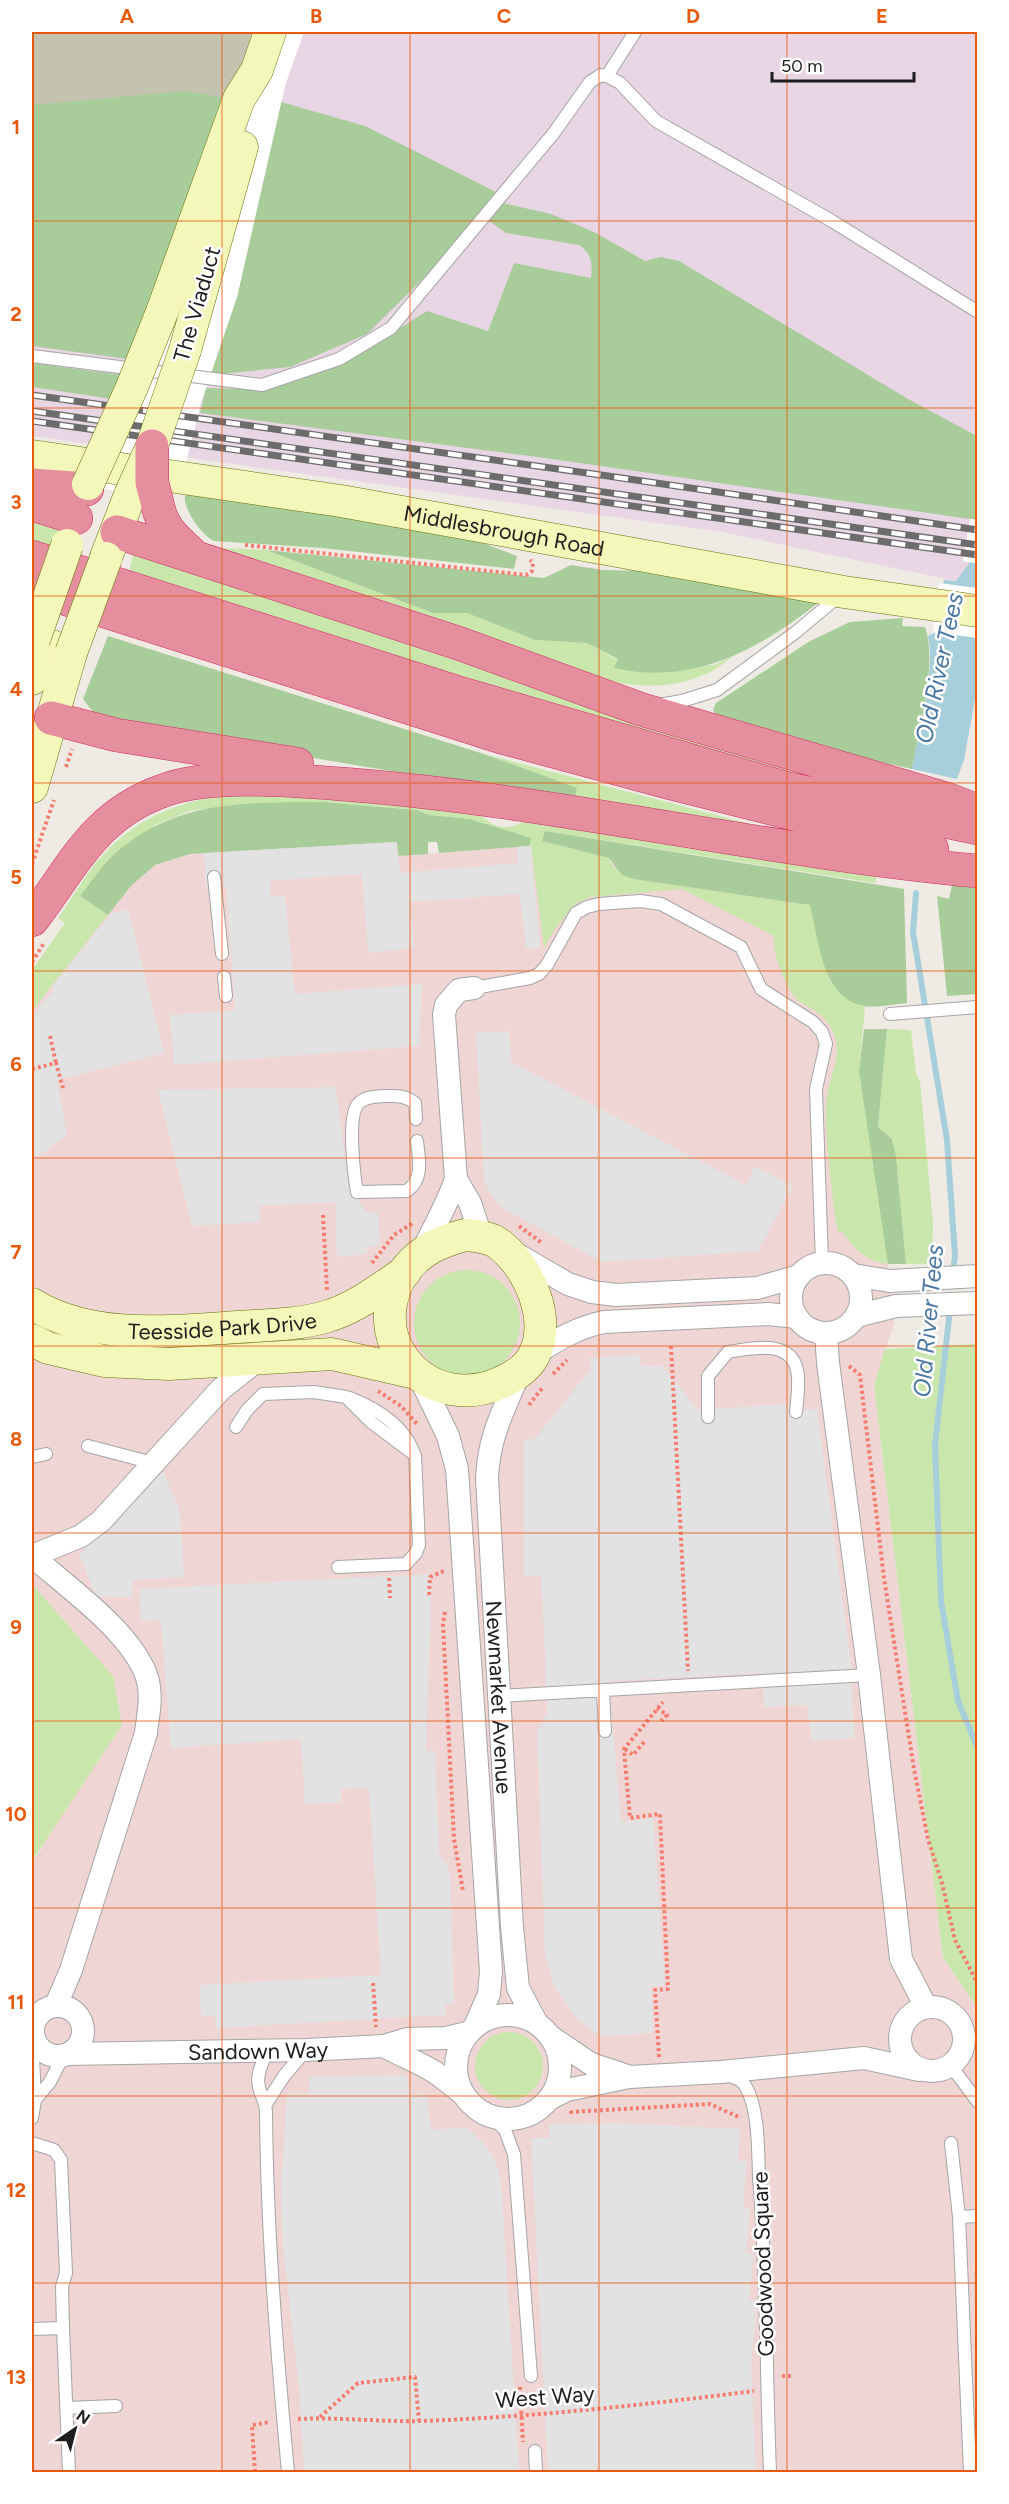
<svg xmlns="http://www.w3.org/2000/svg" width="1009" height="2504" viewBox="0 0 1009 2504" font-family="Figtree,sans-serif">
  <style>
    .commercial { fill: #efd5d4 }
    .industrial { fill: #e8d6e4 }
    .construction { fill: #c3c3b0 }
    .grass { fill: #c9e7ac }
    .forest { fill: #a9cd9a }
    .parking { fill: #e2e2e2 }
    .water { fill: #a6cfdb }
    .pier { fill: #fff }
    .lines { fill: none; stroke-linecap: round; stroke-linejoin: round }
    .stream { stroke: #a6cfdb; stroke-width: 6 }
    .lane-casing { stroke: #a5a5a5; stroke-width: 14 }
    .street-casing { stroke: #a5a5a5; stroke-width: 24 }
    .secondary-casing { stroke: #667208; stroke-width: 33 }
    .highway-casing { stroke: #d42a64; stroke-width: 34 }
    .path { stroke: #f57d6f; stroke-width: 4; stroke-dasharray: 3 3; stroke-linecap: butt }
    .lane { stroke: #fff; stroke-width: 12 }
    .street { stroke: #fff; stroke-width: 22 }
    .secondary { stroke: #f4f7ba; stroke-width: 32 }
    .highway { stroke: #e48e9e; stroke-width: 33 }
    .rail-casing { stroke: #6c6c6c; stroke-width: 7 }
    .rail { stroke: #fff; stroke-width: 4.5; stroke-dasharray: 14; stroke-linecap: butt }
    .secondary-bridge-casing { stroke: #667208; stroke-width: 33; stroke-linecap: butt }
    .highway-bridge-casing { stroke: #d42a64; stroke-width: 34; stroke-linecap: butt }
    .secondary-bridge { stroke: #f4f7ba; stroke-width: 32 }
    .highway-bridge { stroke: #e48e9e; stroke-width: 33 }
    .grid { fill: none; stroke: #e8590c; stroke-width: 1.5; stroke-opacity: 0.55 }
    .labels { text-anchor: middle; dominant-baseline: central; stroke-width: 5; stroke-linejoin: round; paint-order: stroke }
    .street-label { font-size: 22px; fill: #1e1e1e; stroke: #fff }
    .water-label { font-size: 24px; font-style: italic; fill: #4a77a2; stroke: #fff }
    .neatline { fill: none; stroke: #e8590c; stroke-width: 2 }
    .grid-label { font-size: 20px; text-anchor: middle; font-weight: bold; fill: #e8590c }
  </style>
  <rect width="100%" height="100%" fill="#efebe4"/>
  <!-- commercial -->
  <path class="commercial" d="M397,842L398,856L530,846L810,905L851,1001L865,1006L859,1071L883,1217L894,1324L874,1385L943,1958L977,2007V2472H32V1861L41,1850L113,1676L32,1584V1011L131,886L155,865L190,854Z"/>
  <!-- industrial -->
  <path class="industrial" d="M32,32H977L978,520H970L963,561L970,562L956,581L722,532L32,436Z"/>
  <!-- construction -->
  <path class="construction" d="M32,32H259L234,99L32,115Z"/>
  <!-- grass -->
  <path class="grass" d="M32,514L63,522L53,552L32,547Z
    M223,548L266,550L433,613H467L535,640L587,643L618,660L614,668L714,665L733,656C700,686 653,691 610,681L261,561L255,563L221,550Z
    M133,555L184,568L842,781L840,786L607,726L128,576Z
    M484,754L762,827L574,802L576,789Z
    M234,793L304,797L478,813C497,830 505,831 527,820L877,874L875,883L545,831L542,841L609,858L613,866L634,879L810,905L830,981L851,1001L865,1006L859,1071L883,1217L888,1264C867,1262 853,1248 842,1231L838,1232L835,1218C831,1180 825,1142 826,1104C826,1084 841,1060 836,1041C833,1027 824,1016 812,1009C809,1006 803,1005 800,1002C786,990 772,954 774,936L682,889L590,897L575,904L557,926L544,948L530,838L470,819L429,815L415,810L322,802L193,810L157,824L118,851L80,896L108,915L32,1011V970L65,923L58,918C73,897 86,873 104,854C139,815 183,801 234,793Z
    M887,1029L911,1030L916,1073L920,1081L933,1223L932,1264H906L896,1156L892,1139L878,1127Z
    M414 1323a53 53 0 1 1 106 0a53 53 0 1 1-106 0Z
    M977,1344H978L977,2007L943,1958L874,1385L885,1349Z
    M32,1584L113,1676L122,1725L32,1861Z
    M475 2066a34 34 0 1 1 68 0a34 34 0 1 1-68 0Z"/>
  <!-- forest -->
  <path class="forest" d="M184,91L234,99L128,359L32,346V105Z
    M281,102L365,126L498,193L435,267L367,334L290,367L210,375L237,297Z
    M503,203L551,214L594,232L645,261L661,257L679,261L908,399L977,436V520L545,458L200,413L206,388L257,389L343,364L427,311L488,331L514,263L591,278C593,263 591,253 579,245L506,233L489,221Z
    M32,363L122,375L112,399L32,387Z
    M186,491L462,535L517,556L514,569L322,548L214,541C203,536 187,514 185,501C184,498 186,494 186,491Z
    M266,550L544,578L571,565L603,570L647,571L818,603C758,650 693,686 614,668L618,659L587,643L535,640L467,613H433Z
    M903,618L902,626L925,627C938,664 919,730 912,769L861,758L716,715L713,710L716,703L810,641L850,622Z
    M108,636L484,754L577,788L574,802L101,722L83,699Z
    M322,802L416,810L429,815L470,819L531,838L530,846L439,853L437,842H428V854L398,856L396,842L190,854L155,865L131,886L108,915L80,896C92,881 104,862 119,850C180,799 247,803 322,802Z
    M545,831L904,889L907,1003C894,1004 878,1008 865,1006C821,999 819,939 810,905L634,879L622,875L609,858L542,841Z
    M952,885L977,888V994L947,996L937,896L949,899Z
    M864,1029H887L878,1127L892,1139L896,1156L906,1264H888L859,1071Z"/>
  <!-- parking -->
  <path class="parking" d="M397,842L400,873L518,863L517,847L531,846L540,948L526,949L520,894L410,902L414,948L368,953L362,874L270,881V896H285L295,994L422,984L419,1046L174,1065L170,1015L235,1010L226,886L206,887L204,853Z
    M128,909L164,1053L57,1080L67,1135L32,1161V1015L53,992V986L111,914Z
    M509,1031L511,1062L746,1185L755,1166L793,1186L758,1251L602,1262L502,1208L491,1195L484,1181L476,1033Z
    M336,1087L348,1180L365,1212L378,1213L380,1245L367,1247V1254L337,1257L335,1202L259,1206L260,1222L192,1226L158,1090Z
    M640,1355L641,1366H663L698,1410L786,1404L801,1410L817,1409L851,1664L854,1738L812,1741L807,1705L764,1707L762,1673L609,1681L621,1822L653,1818L665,1985L651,1987L653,2033L600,2036L576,2018L555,1988L545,1955L537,1732L547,1713L545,1654L541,1577L524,1576V1440L535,1439L591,1369L589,1358Z
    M161,1465L180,1512L184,1577L133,1580L132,1598L96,1596L79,1555Z
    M432,1574L426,1751H435L439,1854L450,1871L454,2003L445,2004L446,2015L216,2028L215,2016H201L200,1985L381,1975L369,1788L341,1789V1802L305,1804L301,1739L171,1748L161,1620L141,1621L139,1589Z
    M406,2075L412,2094H427L431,2130L466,2127L485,2144L494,2158L501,2180L519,2472H304L299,2387L283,2246L281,2188L287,2094H309V2077Z
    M613,2123L740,2129L738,2161H747L743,2208L750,2209L746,2253L754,2254L749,2300L757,2301L751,2366L756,2472H548L531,2138H549V2124Z"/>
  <!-- water -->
  <path class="water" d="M970,562L977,563V688L964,760L957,779L912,769C919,731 936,672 928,636L936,632L943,584L944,580L956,581Z"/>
  <!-- pier -->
  <path class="pier" d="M259,32H304L285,86L237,297L201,403L179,490L156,498L130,495L70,480L114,396Z
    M970,519L977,520V563L963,561Z
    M939,583L977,588V638L933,632Z"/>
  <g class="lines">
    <!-- stream -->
    <path class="stream" d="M916,893L913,932L947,1140L955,1256L953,1272
      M950,1309L935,1445L941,1601L958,1701L978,1749"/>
    <defs>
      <path id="lane" d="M607,76L635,32
        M32,356L262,385L339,359L391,328L553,134L590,82L601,75L607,76L620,83L656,121L832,221L978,312
        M659,705L682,701L717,690L796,632L839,596
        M214,877L222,954
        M224,977L226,996
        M474,988L530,978L539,974L547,965L576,913L587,907L599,904L640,901L661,904L741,947L761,989L813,1022L822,1032L826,1044L816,1089L822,1263
        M890,1014L978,1007
        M416,1119L415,1103C405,1095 397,1096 384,1096C375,1097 365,1096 358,1104C347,1117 354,1175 357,1192L407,1191C424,1178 419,1160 417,1141
        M350,1398C375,1408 403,1425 413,1451
        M708,1417V1376L728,1352C750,1349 790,1338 797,1370C800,1382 797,1400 796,1412
        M236,1427L247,1410L263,1394L314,1392L346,1397L371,1422L415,1455L419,1545L416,1553L406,1564L338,1567
        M88,1446L153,1463
        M32,1457L46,1454
        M603,1691L605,1731
        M500,1696L869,1675
        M267,2052C262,2063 256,2075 259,2087C261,2096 266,2102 266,2113C267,2233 277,2353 288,2472
        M951,2066L978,2102
        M728,2075C736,2078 742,2080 746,2087C759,2110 758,2151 759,2177C767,2275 766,2374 770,2472
        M35,2100L50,2082L63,2056
        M266,2104L284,2076L306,2050
        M492,2117L505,2130L514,2154L531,2376
        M32,2118L35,2100L32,2034
        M32,2143L54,2150L61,2160L66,2273L62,2287L63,2328L69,2472
        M951,2143L959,2217
        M32,2329L63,2328
        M66,2408L116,2406
        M535,2451L536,2472
        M970,2472L959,2217L978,2216"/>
      <g id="street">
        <path d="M456,1179L470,1203L481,1236"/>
        <path d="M513,1252L568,1284L592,1292L616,1295L757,1288L799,1276"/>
        <path d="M421,1254C433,1229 447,1205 456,1179L444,1015L446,1005L459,990L474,988"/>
        <circle cx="826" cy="1298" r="35"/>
        <path d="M853,1275L890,1281L978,1276"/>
        <path d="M856,1316L896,1306L978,1303"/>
        <path d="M826,1333L828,1363L869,1675L901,1959L926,2007"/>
        <path d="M535,1354C557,1340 578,1327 604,1322L768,1314L797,1317"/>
        <path id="s1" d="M519,1373C503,1412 489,1436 487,1478L512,1927L518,1988L536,2022"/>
        <path d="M419,1376L448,1436L457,1469L491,1971L489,1994L476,2024"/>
        <path d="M32,1556C67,1587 136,1635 148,1681C152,1697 148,1716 146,1733L71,1970L56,2005"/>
        <path d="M32,1556L81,1536L101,1521L221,1389L258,1360"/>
        <circle cx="58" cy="2031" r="25"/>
        <circle cx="932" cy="2039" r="32"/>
        <circle cx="508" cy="2067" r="52"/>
        <path d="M551,2037L591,2064L627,2076"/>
        <path d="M384,2046C401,2056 419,2062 436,2073C445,2079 454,2087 463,2094"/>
        <path id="s2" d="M68,2054L306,2050L384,2046L407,2039L446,2038L467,2033"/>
        <path d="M549,2099L567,2090L629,2077L721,2072L864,2058L919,2070"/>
      </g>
      <g id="secondary">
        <path d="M162,312L239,99L257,70L270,32"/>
        <path d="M185,350L242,147"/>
        <path id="s3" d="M32,456L341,501L844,592L978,611"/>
        <path d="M106,557L130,495"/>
        <path d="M32,679L52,646"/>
        <path d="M32,787L71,653"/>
        <path d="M465,1235C476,1236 490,1237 499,1244C529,1267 552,1319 534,1355C529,1366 519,1373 508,1379C471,1399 428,1393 403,1358C379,1325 389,1277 423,1253C435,1244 450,1239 465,1235Z"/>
        <path id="s4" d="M32,1304C92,1341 171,1331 238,1327C267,1325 297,1325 325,1317C354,1309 380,1289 405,1272"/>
        <path d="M32,1340L48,1348L104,1361L169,1364L332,1354L415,1373"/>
      </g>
      <path id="highway" d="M32,485L87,489
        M156,498C161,527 172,536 193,555
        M32,504L76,518
        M117,532L458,643L640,709L947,799L978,811
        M32,557L456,692L789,789L978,828
        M32,588L501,737L667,782L932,849
        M51,718L116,735L297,764
        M32,920C73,867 93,816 162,791C211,772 301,781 354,785C563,802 768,852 978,871"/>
    </defs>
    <!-- lane casing -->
    <use href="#lane" class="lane-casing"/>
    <!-- street casing -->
    <use href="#street" class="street-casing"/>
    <!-- secondary casing -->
    <use href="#secondary" class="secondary-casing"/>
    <!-- highway casing -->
    <use href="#highway" class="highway-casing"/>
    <!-- path -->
    <path class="path" d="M245,545L526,575L532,571L533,563L530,560
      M66,767L72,749
      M32,864L54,800
      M32,962L44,943
      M50,1036L56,1063
      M32,1069L56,1063L63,1088
      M323,1215L327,1291
      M519,1226L542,1243
      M372,1263L394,1235L413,1223
      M671,1346L688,1671
      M849,1366L860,1375L884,1578L914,1769L928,1839L942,1883L955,1940L978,1984
      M553,1374L567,1360
      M378,1391L401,1406L418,1425
      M529,1405L543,1387
      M389,1578L390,1598
      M429,1595L430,1577L446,1570
      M445,1612L443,1624L454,1839L463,1891
      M657,1708L667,1715L661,1721
      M625,1749L633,1755L645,1741
      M373,1983L376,2027
      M659,2057L655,1990L668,1989L660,1814L630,1818L624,1749L663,1702
      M571,2111V2112L710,2104L741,2118
      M782,2376H793
      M520,2387L523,2442
      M320,2417L358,2383L415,2377L419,2421
      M298,2419C339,2417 380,2422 421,2421C533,2417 643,2405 754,2391
      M255,2472L252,2425L270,2422"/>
    <!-- lane -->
    <use href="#lane" class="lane"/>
    <!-- street -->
    <use href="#street" class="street"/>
    <!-- secondary -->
    <use href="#secondary" class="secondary"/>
    <!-- highway -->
    <use href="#highway" class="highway"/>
    <defs>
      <path id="rail" d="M32,395L608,476L978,530
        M32,411L978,545
        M32,421L978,555"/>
    </defs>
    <!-- rail casing -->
    <use href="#rail" class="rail-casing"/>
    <!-- rail -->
    <use href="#rail" class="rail"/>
    <defs>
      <path id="secondary-bridge" d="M88,484L132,387L162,312
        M130,495L152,446L185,350
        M34,640L67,545
        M71,653L106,558"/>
      <path id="highway-bridge" d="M152,446V482L156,498"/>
    </defs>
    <!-- secondary-bridge casing -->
    <use href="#secondary-bridge" class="secondary-bridge-casing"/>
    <!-- highway-bridge casing -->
    <use href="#highway-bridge" class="highway-bridge-casing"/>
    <!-- secondary-bridge -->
    <use href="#secondary-bridge" class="secondary-bridge"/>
    <!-- highway-bridge -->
    <use href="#highway-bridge" class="highway-bridge"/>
  </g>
  <!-- grid -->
  <path class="grid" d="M222,32V2472M410,32V2472M599,32V2472M787,32V2472M32,221H978M32,408H978M32,596H978M32,783H978M32,971H978M32,1158H978M32,1346H978M32,1533H978M32,1721H978M32,1908H978M32,2096H978M32,2283H978"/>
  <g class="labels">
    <!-- street labels -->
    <g class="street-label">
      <text transform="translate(197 304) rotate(-74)">The Viaduct</text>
      <text stroke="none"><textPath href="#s3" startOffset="478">Middlesbrough Road</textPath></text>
      <text stroke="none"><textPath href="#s4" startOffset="195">Teesside Park Drive</textPath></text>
      <text stroke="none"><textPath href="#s1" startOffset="330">Newmarket Avenue</textPath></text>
      <text stroke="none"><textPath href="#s2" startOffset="190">Sandown Way</textPath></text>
      <text transform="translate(763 2264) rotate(-92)">Goodwood Square</text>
      <text transform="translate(545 2397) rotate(-4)">West Way</text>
    </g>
    <!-- water labels -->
    <g class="water-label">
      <text transform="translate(939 668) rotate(-78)">Old River Tees</text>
      <text transform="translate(928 1321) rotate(-85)">Old River Tees</text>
    </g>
  </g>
  <!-- border -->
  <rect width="1009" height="2504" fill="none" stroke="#ffffff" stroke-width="66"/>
  <!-- north arrow -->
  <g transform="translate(75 2429) rotate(35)" stroke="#ffffff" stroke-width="4.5" paint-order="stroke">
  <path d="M0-4.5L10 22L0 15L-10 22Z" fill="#1e1e1e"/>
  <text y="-9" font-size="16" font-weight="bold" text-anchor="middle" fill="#1e1e1e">N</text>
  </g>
  <!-- scale -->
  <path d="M772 72v9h142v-9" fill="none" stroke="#1e1e1e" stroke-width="3"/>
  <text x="781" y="72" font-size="18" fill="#1e1e1e" stroke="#ffffff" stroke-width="4.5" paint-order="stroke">50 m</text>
  <rect x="33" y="33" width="943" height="2438" class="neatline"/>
  <g class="grid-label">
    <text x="127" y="23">A</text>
    <text x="316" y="23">B</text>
    <text x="504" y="23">C</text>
    <text x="693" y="23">D</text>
    <text x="882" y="23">E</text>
    <text x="16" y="134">1</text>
    <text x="16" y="321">2</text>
    <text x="16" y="509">3</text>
    <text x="16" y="696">4</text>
    <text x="16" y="884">5</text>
    <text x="16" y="1071">6</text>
    <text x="16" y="1259">7</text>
    <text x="16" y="1446">8</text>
    <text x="16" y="1634">9</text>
    <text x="16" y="1821">10</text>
    <text x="16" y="2009">11</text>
    <text x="16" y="2197">12</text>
    <text x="16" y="2384">13</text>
  </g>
</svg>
